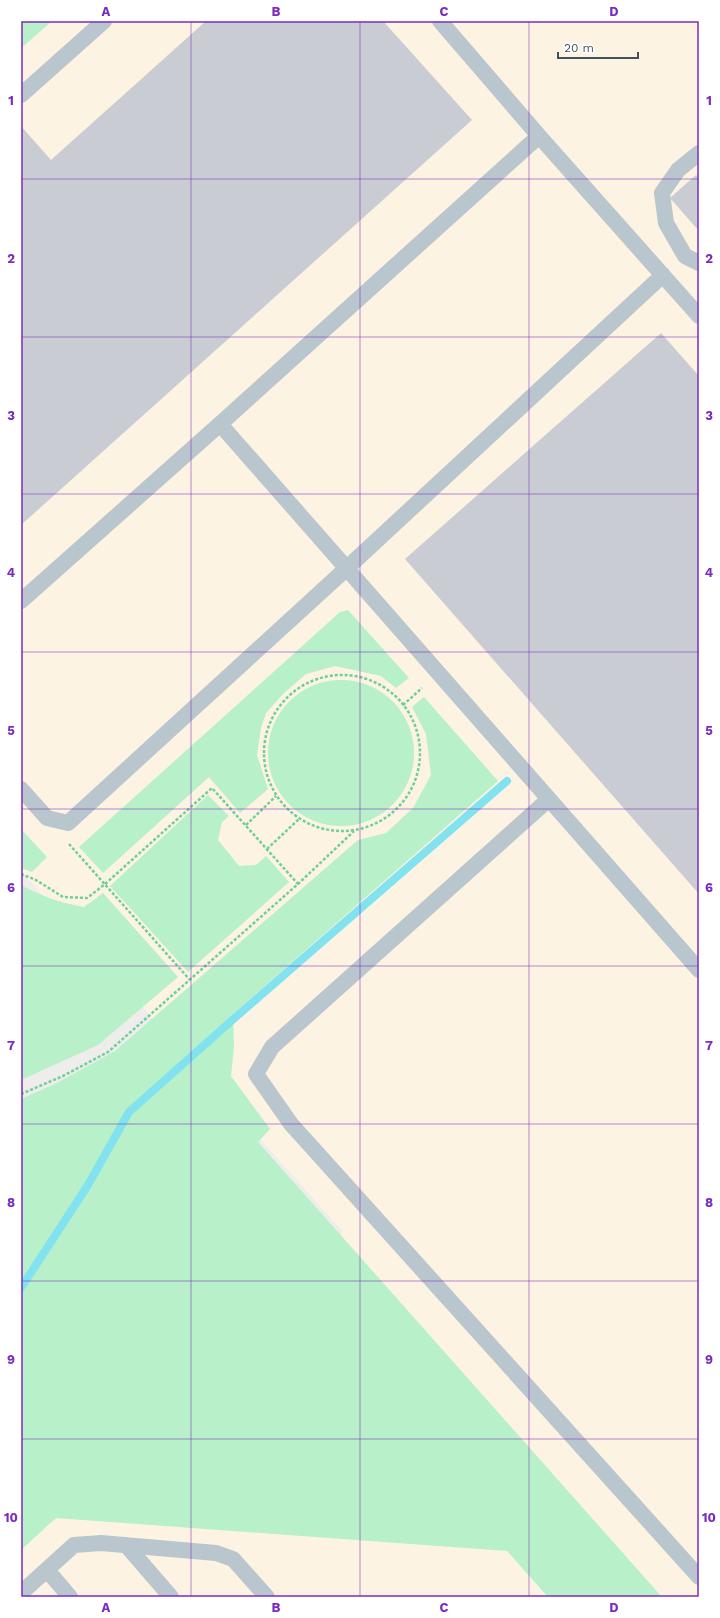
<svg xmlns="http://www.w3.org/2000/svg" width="720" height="1618" viewBox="0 0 720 1618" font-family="'Work Sans',sans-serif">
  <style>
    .commercial { fill: #fcf3e3 }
    .green { fill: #b7f0c9 }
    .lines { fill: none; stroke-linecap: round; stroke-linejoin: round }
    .stream { stroke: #82e2ef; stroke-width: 8 }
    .building { fill: #c9ccd2 }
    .path { stroke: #6ecf97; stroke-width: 2.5; stroke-dasharray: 3 2; stroke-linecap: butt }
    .lane { stroke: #bac6cd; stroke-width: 16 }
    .grid { fill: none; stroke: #7b2cbf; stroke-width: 1; stroke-opacity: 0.55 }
    .neatline { fill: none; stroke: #7b2cbf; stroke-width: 1.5 }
    .grid-label { font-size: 13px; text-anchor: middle; font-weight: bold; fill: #7b2cbf }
  </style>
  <rect width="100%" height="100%" fill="#efecec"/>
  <!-- commercial -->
  <path class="commercial" d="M52,21H699V1597H21V1518L343,1232L21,871V49Z"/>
  <!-- green -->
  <path class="green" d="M21,21H52L21,48Z
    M348,610L409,678L396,688L381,676L335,666L306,674L284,693L266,713L261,728L257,755L268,789L240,813L209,777L103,873L79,847L340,612Z
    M268 753a73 73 0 1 1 146 0a73 73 0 1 1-146 0Z
    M424,697L498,781L233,1014L234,1046L231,1076L270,1129L258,1142L662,1597H548L507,1551L56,1518L21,1550V1099L57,1083L115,1051L358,840L386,833L413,808L431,775L426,734L412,707Z
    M208,795L229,816L222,822L218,840L239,866L256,865L266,856L289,882L188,972L110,886Z
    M21,829L47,857L32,872L21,868Z
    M21,885C41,896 61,903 84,907L103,893L178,977L98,1045L21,1080Z"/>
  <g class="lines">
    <!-- stream -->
    <path class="stream" d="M21,1288L88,1185L129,1112L238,1015L507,781"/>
  </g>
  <!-- building -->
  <path class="building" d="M206,21H383L472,120L21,525V126L51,160Z
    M696,175L699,178V231L670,198Z
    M661,333L699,376V894L405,559Z"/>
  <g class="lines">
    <!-- path -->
    <path class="path" d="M264 753a78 78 0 1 1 156 0a78 78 0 1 1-156 0Z
      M403,705L422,688
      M246,825L276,796
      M69,844L190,980
      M267,849L299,819
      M21,874L36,880L63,897L87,898L104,885L212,788L298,884
      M21,1094L63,1076L108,1052L298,884L354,831"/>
    <!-- lane -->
    <path class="lane" d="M440,21L539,136
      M21,95L104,21
      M699,153L678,170L662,193L666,223L685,256L699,263
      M220,424L699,970
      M21,601L220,424L539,136L699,316
      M21,789L47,818L68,823L347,568L663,275
      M549,799L272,1047L256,1074L291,1124L699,1577
      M126,1545L171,1597
      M47,1570L70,1597
      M21,1593L74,1545L101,1543L216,1553L233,1559L267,1597"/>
  </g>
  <!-- grid -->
  <path class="grid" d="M191,21V1597M360,21V1597M529,21V1597M21,179H699M21,337H699M21,494H699M21,652H699M21,809H699M21,966H699M21,1124H699M21,1281H699M21,1439H699"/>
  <!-- border -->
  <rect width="720" height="1618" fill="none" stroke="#ffffff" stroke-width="44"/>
  <!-- scale -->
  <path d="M558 52v6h80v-6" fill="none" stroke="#44525b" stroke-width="2"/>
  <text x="564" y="52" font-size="12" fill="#44525b" stroke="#ffffff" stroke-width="3" paint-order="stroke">20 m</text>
  <rect x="22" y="22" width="676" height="1574" class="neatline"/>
  <g class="grid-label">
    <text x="106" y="16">A</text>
    <text x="276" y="16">B</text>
    <text x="444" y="16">C</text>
    <text x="614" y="16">D</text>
    <text x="11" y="105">1</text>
    <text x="709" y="105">1</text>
    <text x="11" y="263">2</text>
    <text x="709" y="263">2</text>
    <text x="11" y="420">3</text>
    <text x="709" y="420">3</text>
    <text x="11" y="577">4</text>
    <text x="709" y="577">4</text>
    <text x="11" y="735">5</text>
    <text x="709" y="735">5</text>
    <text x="11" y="892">6</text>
    <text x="709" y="892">6</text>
    <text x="11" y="1050">7</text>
    <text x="709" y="1050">7</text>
    <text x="11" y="1207">8</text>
    <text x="709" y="1207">8</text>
    <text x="11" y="1364">9</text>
    <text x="709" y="1364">9</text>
    <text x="11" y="1522">10</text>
    <text x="709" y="1522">10</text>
    <text x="106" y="1612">A</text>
    <text x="276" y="1612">B</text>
    <text x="444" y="1612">C</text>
    <text x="614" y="1612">D</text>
  </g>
</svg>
